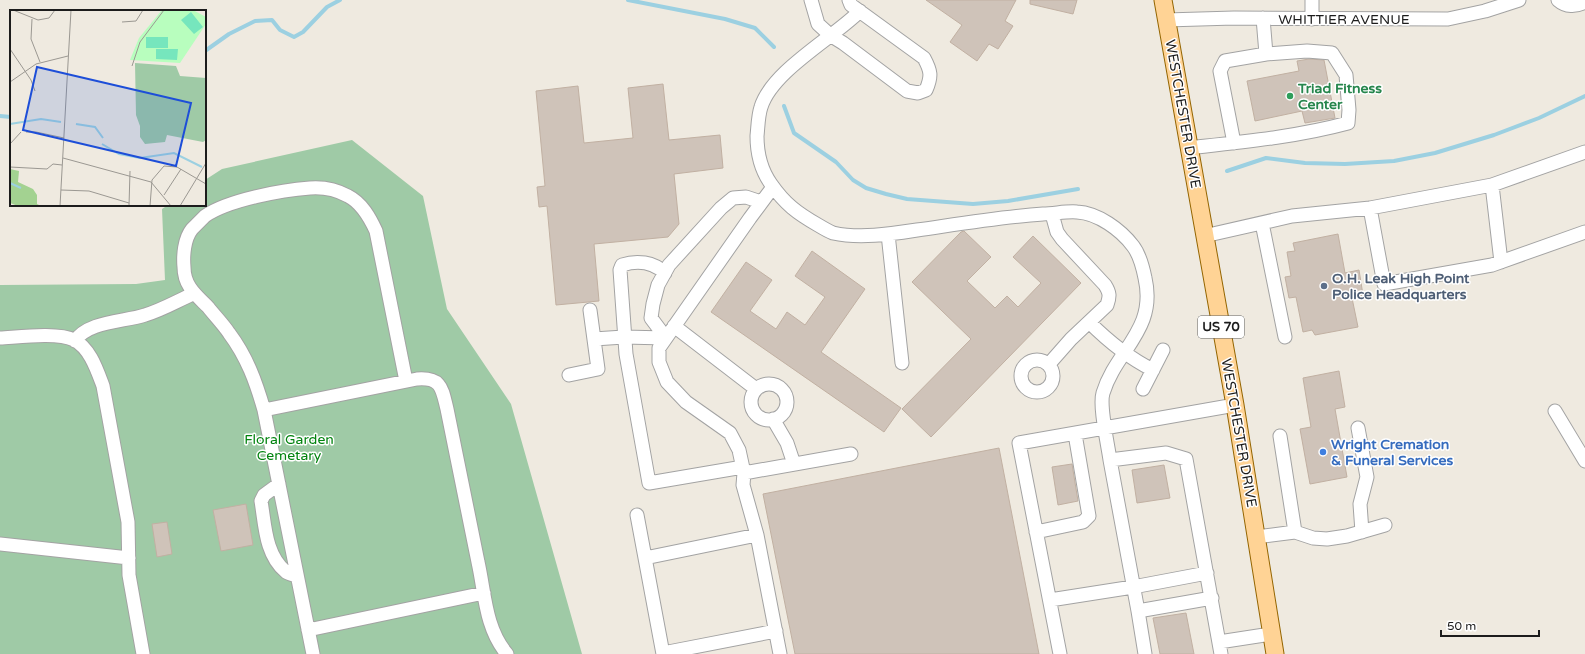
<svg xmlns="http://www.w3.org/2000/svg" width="1585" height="654" viewBox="0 0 1585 654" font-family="'Varela Round',sans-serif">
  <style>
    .cemetery { fill: #9fcaa6 }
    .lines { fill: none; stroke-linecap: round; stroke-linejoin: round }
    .stream { stroke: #9cd0e1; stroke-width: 4 }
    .building { fill: #cfc3b9; stroke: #c1b0a2 }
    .minor-casing { stroke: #a3a3a3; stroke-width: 15 }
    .major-casing { stroke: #946500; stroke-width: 19 }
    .minor { stroke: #fff; stroke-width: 13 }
    .major { stroke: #ffd395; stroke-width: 17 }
    .leisure-dot { fill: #2e9e5b; stroke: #fff; stroke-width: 1.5 }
    .service-dot { fill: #5c6f8a; stroke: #fff; stroke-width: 1.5 }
    .shop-dot { fill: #3f7fe0; stroke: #fff; stroke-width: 1.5 }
    .labels { text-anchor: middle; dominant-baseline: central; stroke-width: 3; stroke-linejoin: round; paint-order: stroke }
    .shield { fill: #fff; stroke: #606060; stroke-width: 1 }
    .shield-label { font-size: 13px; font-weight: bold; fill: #1c1c1c }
    .street-label { font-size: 14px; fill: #1c1c1c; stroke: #fff }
    .leisure-label { font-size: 14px; font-weight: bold; fill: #27864d; stroke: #fff; text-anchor: start }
    .service-label { font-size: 14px; font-weight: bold; fill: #4e5e75; stroke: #fff; text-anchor: start }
    .park-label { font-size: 14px; fill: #01830e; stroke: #fff }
    .shop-label { font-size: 14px; font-weight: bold; fill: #366cbe; stroke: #fff; text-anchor: start }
    .inset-river { fill: none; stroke: #9cd0e1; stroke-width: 2 }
    .inset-road { fill: none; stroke: #9b9892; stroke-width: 1 }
    .view { fill: #1d4ed8; fill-opacity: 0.15; stroke: #1d4ed8; stroke-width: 2 }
    .inset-edge { fill: none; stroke: #1c1c1c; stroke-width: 2 }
  </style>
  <rect width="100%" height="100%" fill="#efeae0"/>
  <!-- cemetery -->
  <path class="cemetery" d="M352,140L423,196L447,309L511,404L582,654H0V285L136,284L165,280L162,209L168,205H205V180L222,169Z"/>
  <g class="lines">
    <!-- stream -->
    <path class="stream" d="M628,0L725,19L755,28L774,47
      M205,51L229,34L255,21L272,20L280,30L294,37L303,32L327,7L340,0
      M784,106L794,133L836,162L853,180L866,188L886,194L907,199L973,204L1008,201L1078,189
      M0,116L11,117
      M1227,171L1266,158L1305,163L1345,164L1394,161L1435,153L1494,135L1539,118L1585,96"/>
  </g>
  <!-- building -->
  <path class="building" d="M926,0H1016L1005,21L1013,26L998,49L989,44L977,61L950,42L962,25Z
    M1030,0H1077L1073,14L1030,4Z
    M1309,59L1324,60L1335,118L1305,123L1302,111L1255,121L1247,81L1299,71L1297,61Z
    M663,84L669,140L720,135L723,168L674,174L679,224L668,237L594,244L599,301L556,305L547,206L539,207L537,187L545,186L536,91L578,86L584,143L633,138L628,88Z
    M964,231L991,257L967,281L995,308L1007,296L1018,307L1041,283L1013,257L1033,236L1081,283L931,437L902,409L971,339L912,282L961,232Z
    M1338,234L1345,273L1359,270L1363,295L1352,298L1358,327L1315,335L1312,330L1303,332L1296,297L1289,298L1285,277L1291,276L1287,252L1295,251L1293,243Z
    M812,251L865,289L821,352L901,408L884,432L711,312L746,262L772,280L750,311L776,329L787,312L805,325L825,297L795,276Z
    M1339,371L1345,407L1335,409L1347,477L1310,484L1300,429L1311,427L1303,378Z
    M999,448L1039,654H795L763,494Z
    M1072,464L1078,501L1058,505L1052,467Z
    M1164,465L1170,498L1137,503L1132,470Z
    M246,504L253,545L221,551L213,510Z
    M167,522L172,554L157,557L152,524Z
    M1186,613L1194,654H1160L1153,618Z"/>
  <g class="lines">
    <defs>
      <path id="minor" d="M811,0L818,24L830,35L843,43L907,91L918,93L926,90C932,76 931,71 924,58L851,5L849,0
        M1558,0C1566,7 1576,7 1585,2
        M860,11C833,38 772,71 761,107C758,116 758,127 757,136C757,154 761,170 771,184C785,204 797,213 818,225C823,228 828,231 833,233C860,239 891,234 917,230C959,224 1001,217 1043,214C1054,214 1066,211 1077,212C1098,213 1121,230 1133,246C1140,255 1143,268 1145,278C1157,330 1116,350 1103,393C1099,406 1108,445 1110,460L1166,453L1186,459L1221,654
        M1312,19V0
        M1166,20L1234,18L1448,19L1485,11L1519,0
        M1234,143L1220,71L1225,61L1266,54
        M1188,148C1242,142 1296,137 1348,123L1349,110L1346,75L1332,53L1307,51L1266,54L1263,18
        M1492,185L1501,262
        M773,187L750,218L659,348V362L667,382L686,402L730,433L739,450L744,473L743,485L757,535L780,654
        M1370,208L1384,284L1492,265L1585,232
        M1262,223L1285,337
        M888,234L902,363
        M1204,236L1292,216L1370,208L1492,185L1585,152
        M665,273C653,262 637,260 622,265L620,270L626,354L649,483L743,467
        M1089,322C1108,341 1129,358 1153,370
        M674,326L756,389
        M0,338C19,337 58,332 74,340C90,348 97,370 103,386L128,522L129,575L143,654
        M666,338L651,318L653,304L658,285L669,265L721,208L733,198L746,197L761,202
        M594,339L624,337L666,338
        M75,341C88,321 124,322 145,315C162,310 177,301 193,294
        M1021 376a16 16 0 1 1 32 0a16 16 0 1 1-32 0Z
        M1049,364L1071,339L1107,305C1110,296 1110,293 1105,285L1062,239L1057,232L1052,214
        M569,375L598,369L590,310
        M751 402a18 18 0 1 1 36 0a18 18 0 1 1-36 0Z
        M1143,389L1163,350
        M264,410L417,379C442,377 442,389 447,409C457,460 468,511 478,562C485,593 485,628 507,654
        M1555,411L1585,461
        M773,419L787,443L794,464
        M1358,428L1367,477L1360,504L1362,532
        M1280,436L1295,532
        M1110,460L1138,611
        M744,473L851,454
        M279,484L264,495L261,501C265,524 265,555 286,572C289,574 294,575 297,576
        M637,515L663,654
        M1036,532L1083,522L1089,516L1075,434
        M1256,537L1295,532L1313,538L1327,539L1347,536L1385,525
        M0,544L129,558
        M645,558L757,535
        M1050,600L1133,587L1207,573
        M308,630L484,593
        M1219,642L1271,634
        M663,653L776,631
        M313,654L264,410C256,382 247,357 229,333C223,324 215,316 208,307C196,295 184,286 184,267C183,256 184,239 192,229C196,225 201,220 205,216C228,200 282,190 310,188C323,187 337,190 348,196C362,203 370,218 376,231L406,381
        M1060,654L1019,443L1235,405
        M1145,654L1138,611L1212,598"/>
      <path id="major" d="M1163,0L1235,405L1275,654"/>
    </defs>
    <!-- minor casing -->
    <use href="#minor" class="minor-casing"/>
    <!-- major casing -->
    <use href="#major" class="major-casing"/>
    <!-- minor -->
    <use href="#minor" class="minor"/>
    <!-- major -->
    <use href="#major" class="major"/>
  </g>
  <!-- markers -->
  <circle class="leisure-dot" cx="1290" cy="96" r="4"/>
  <circle class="service-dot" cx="1324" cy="286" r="4"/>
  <circle class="shop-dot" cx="1323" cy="452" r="4"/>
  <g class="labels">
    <!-- shield labels -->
    <rect class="shield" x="1198" y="316" width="46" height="22" rx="3"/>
    <g class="shield-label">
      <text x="1221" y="327">US 70</text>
    </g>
    <!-- street labels -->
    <g class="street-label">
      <text x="1344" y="19">WHITTIER AVENUE</text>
      <text transform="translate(1183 114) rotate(80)">WESTCHESTER DRIVE</text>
      <text transform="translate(1239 433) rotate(80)">WESTCHESTER DRIVE</text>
    </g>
    <!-- leisure labels -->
    <g class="leisure-label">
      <text x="1298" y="88">Triad Fitness<tspan x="1298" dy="16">Center</tspan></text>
    </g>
    <!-- service labels -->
    <g class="service-label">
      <text x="1332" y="278">O.H. Leak High Point<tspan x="1332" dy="16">Police Headquarters</tspan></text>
    </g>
    <!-- park labels -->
    <g class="park-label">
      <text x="289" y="439">Floral Garden<tspan x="289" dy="16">Cemetary</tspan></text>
    </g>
    <!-- shop labels -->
    <g class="shop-label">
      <text x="1331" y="444">Wright Cremation<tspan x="1331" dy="16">&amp; Funeral Services</tspan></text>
    </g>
  </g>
  <!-- overview -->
  <g transform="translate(10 10)">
    <rect width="196" height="196" fill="#efeae0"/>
    <path d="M0,159L9,161L8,172L23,179L27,185V194L31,196H8L0,193Z" fill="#a3d291"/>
    <path d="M125,53L166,56L170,66L196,68V130L193,132L157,125L155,132L135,134L130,127V116L126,105Z" fill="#9fcaa6"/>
    <path d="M152,0H183L196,7V14L170,53L120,50L129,28Z" fill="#b8febe"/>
    <path d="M181,2L193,17L184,24L171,10ZM136,27H158V38H136ZM146,39H168L167,50L146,49Z" fill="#76e6bd"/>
    <path class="inset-river" d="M0,114L31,109L51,112M66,114L85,117L93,128M92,134L109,144L130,148L164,143L192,157M0,173L11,178"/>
    <path class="inset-road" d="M3,0L28,10L39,8L45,0M22,9L21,29L30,52M112,12L126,11L133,0M0,39L21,70L25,81M122,56L130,32L154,0M0,72L26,54L58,46M16,122H26L54,128M0,134L11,122M53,148L141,172L161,196M0,157L37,159L43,154L52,155M51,180L79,181L119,193M154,185L171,159M50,196L61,0M119,196L120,161M140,196L142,170L154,156L167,157L196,174M170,196L196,153"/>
    <path class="view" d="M27,57L181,93L166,156L13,120Z"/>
    <rect width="196" height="196" class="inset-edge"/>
  </g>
  <!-- scale -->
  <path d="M1441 630v6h98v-6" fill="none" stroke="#1c1c1c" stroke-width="2"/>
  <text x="1447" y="630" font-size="12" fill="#1c1c1c" stroke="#ffffff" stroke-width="3" paint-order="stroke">50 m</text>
</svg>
